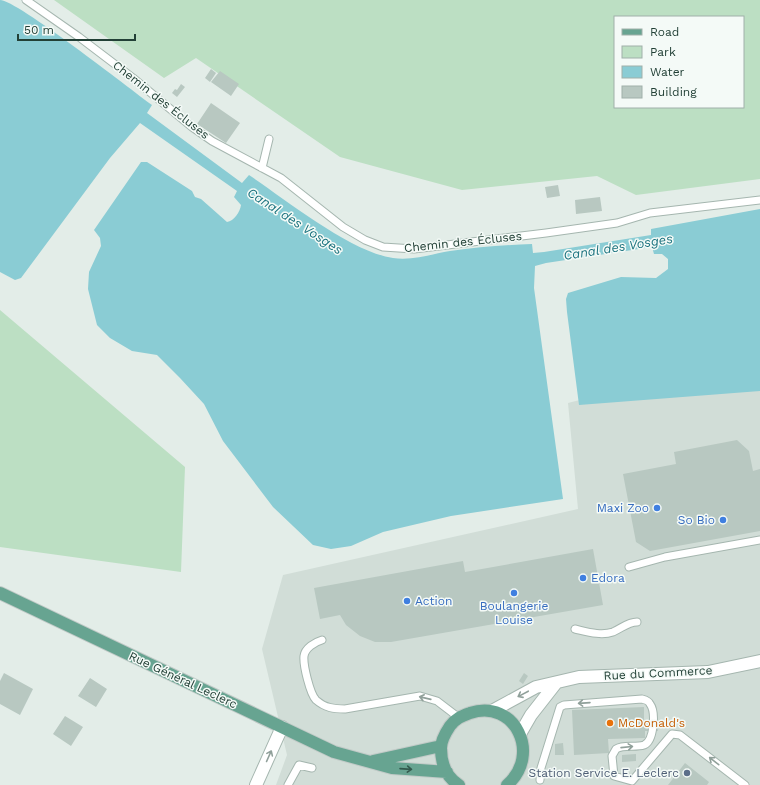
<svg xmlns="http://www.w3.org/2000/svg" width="760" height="785" viewBox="0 0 760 785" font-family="'Work Sans',sans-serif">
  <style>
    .built { fill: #d1ddd7 }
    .green { fill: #bcdfc3; fill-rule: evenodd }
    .water { fill: #8accd4 }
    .building { fill: #b8c8c1 }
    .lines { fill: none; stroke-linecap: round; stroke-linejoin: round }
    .lane-casing { stroke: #a5b6af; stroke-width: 9 }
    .street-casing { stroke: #a5b6af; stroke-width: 14 }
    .primary-casing { stroke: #c1cac7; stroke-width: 14 }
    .lane { stroke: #fff; stroke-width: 7 }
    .street { stroke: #fff; stroke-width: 12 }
    .primary { stroke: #67a491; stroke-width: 12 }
    .oneway { stroke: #90a09a }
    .oneway2 { stroke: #33594d }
    .shop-dot { fill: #3f7fe0; stroke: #f4faf7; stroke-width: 1.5 }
    .food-dot { fill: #e8710a; stroke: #f4faf7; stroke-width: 1.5 }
    .service-dot { fill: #5c6f8a; stroke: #f4faf7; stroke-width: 1.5 }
    .labels { text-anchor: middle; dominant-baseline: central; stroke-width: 3; stroke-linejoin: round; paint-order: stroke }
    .street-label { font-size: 12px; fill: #224036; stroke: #f4faf7 }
    .shop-label { font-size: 12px; fill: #366cbe; stroke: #f4faf7; text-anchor: end }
    .food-label { font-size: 12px; fill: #c56008; stroke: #f4faf7; text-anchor: start }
    .service-label { font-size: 12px; fill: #4e5e75; stroke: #f4faf7; text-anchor: end }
    .water-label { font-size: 13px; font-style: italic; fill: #1a727e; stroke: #f4faf7 }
  </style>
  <rect width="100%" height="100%" fill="#e3ede8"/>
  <!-- built -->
  <path class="built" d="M760,354V785H276L287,755L262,649L283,575L578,509L568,403Z"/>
  <!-- green -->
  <path class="green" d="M54,0H760V179L636,195L597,176L462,190L340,157L196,58L164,78ZM615,17H743V107H615Z
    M0,310L185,467L181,572L0,547Z"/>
  <!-- water -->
  <path class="water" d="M0,0C17,0 130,89 152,105L147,113L242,183L249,175C285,199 351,252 393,258C412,261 432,254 450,251C478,247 505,245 532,244L533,253L544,252L651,235V229L760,209V391L579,405L567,312L566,299L568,293L621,277L656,278L668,269V259L662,254H654L652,247L546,263L535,266L534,288L563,499L451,516L383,532L351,546L331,549L313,545L273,507L223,441L204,404L180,378L157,355L132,351L110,338L97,325L88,289L89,272L101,246L100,238L94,230L141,162H147L192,191L195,197L201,199L227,222C234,221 240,212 241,205L234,197L237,191L140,123L110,158L21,278L15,280L0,272Z"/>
  <!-- building -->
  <path class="building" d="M211,69L216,73L210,82L205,78Z
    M220,71L239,84L231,96L211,82Z
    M181,84L185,87L177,97L172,93L175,89L177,90Z
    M211,103L240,123L226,143L197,124Z
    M558,185L560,196L547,198L545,187Z
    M600,197L602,211L576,214L575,200Z
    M737,440L749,451L753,471L760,469V531L650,551L636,542L623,474L676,464L674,452Z
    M593,549L603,605L391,642H375L360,636L346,625L340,615L320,619L314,588L463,561L465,572Z
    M4,673L33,689L20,715L0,704V681Z
    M524,673L528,676L523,684L519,681Z
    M90,678L107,689L96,707L78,696Z
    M644,707V721H648V725L657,724L658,731H645V738L608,739L609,753L574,755L572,710Z
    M65,716L83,727L71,746L53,734Z
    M563,743L564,755H555V744Z
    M636,754V761L622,762V755Z
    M685,763L709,782L707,785H668Z"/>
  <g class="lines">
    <defs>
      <path id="lane" d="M26,0L79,37L133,78L192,127L212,141L281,178L343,227L365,240L383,247L414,249L546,233L617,223L650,213L760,200
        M262,168L269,139
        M629,567L665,557L760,540
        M575,629C588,632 601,636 613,632C622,628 628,622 637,622
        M322,640C315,642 305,648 304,656C303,665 310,694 316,700C325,708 334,709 345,709L420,696L437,701L458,717
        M540,780L541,768L560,707L564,705L642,699C646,700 649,701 650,704C656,712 654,741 644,745C635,748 624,744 616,749L612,756L614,776L632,781L672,734L680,735L745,785
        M288,785L299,765L312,768"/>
      <path id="street" d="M492,711L536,687L579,677L708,672L760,661
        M520,734L531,715L556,683
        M256,785L282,727"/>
      <path id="primary" d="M0,593L334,752L392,768L447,772
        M373,761L441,746
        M459,785C446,777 441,763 441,748C441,740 446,732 450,726C456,718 462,716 470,713C515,698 542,755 507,785"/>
    </defs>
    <!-- lane casing -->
    <use href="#lane" class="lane-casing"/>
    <!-- street casing -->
    <use href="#street" class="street-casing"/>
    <!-- primary casing -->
    <use href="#primary" class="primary-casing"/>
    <!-- lane -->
    <use href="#lane" class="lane"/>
    <!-- street -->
    <use href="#street" class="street"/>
    <!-- primary -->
    <use href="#primary" class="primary"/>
  </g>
  <!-- one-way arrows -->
  <defs><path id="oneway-shaft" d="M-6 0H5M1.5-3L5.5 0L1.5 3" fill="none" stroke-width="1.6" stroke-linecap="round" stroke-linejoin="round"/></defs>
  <g class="oneway">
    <use href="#oneway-shaft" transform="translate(523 694) rotate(152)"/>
    <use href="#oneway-shaft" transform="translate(425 698) rotate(-167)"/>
    <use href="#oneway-shaft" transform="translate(584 703) rotate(176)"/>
    <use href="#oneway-shaft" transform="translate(627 747) rotate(-6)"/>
    <use href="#oneway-shaft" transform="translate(269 756) rotate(-66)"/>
    <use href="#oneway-shaft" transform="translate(714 761) rotate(-142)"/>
  </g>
  <use class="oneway2" href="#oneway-shaft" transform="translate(406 769) rotate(4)"/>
  <!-- markers -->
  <g class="shop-dot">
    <circle cx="657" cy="508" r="4"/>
    <circle cx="723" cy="520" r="4"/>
    <circle cx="583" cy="578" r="4"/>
    <circle cx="514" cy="593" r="4"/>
    <circle cx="407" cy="601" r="4"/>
  </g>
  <circle class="food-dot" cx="610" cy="723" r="4"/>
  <circle class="service-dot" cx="687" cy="773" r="4"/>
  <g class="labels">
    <!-- street labels -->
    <g class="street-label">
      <text transform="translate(161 100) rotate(38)">Chemin des Écluses</text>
      <text transform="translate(463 242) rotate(-6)">Chemin des Écluses</text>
      <text transform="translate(658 673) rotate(-3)">Rue du Commerce</text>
      <text transform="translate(183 680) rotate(25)">Rue Général Leclerc</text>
    </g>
    <!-- shop labels -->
    <g class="shop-label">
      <text x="649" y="508">Maxi Zoo</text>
      <text x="715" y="520">So Bio</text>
      <text x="591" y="578" text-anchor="start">Edora</text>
      <text x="415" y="601" text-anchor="start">Action</text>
      <text x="514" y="606" text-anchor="middle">Boulangerie<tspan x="514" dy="14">Louise</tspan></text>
    </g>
    <!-- food labels -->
    <g class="food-label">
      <text x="618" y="723">McDonald's</text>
    </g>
    <!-- service labels -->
    <g class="service-label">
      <text x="679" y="773">Station Service E. Leclerc</text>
    </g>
    <!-- water labels -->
    <g class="water-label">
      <text transform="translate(295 221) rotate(33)">Canal des Vosges</text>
      <text transform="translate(618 247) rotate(-9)">Canal des Vosges</text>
    </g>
  </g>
  <!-- legend -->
  <rect x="614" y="16" width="130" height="92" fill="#f4faf7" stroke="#a0b0aa"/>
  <rect x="622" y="29" width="20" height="6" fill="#67a491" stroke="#a0b0aa"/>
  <text x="650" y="36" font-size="12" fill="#224036">Road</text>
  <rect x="622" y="46" width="20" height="12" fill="#bcdfc3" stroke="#a0b0aa"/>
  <text x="650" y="56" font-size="12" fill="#224036">Park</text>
  <rect x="622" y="66" width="20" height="12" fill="#8accd4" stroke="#a0b0aa"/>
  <text x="650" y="76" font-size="12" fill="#224036">Water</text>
  <rect x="622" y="86" width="20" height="12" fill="#b8c8c1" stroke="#a0b0aa"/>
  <text x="650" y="96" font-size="12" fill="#224036">Building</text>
  <!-- scale -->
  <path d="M18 34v6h117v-6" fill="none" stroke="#224036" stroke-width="2"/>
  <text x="24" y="34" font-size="12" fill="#224036" stroke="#f4faf7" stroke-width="3" paint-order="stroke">50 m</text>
</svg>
